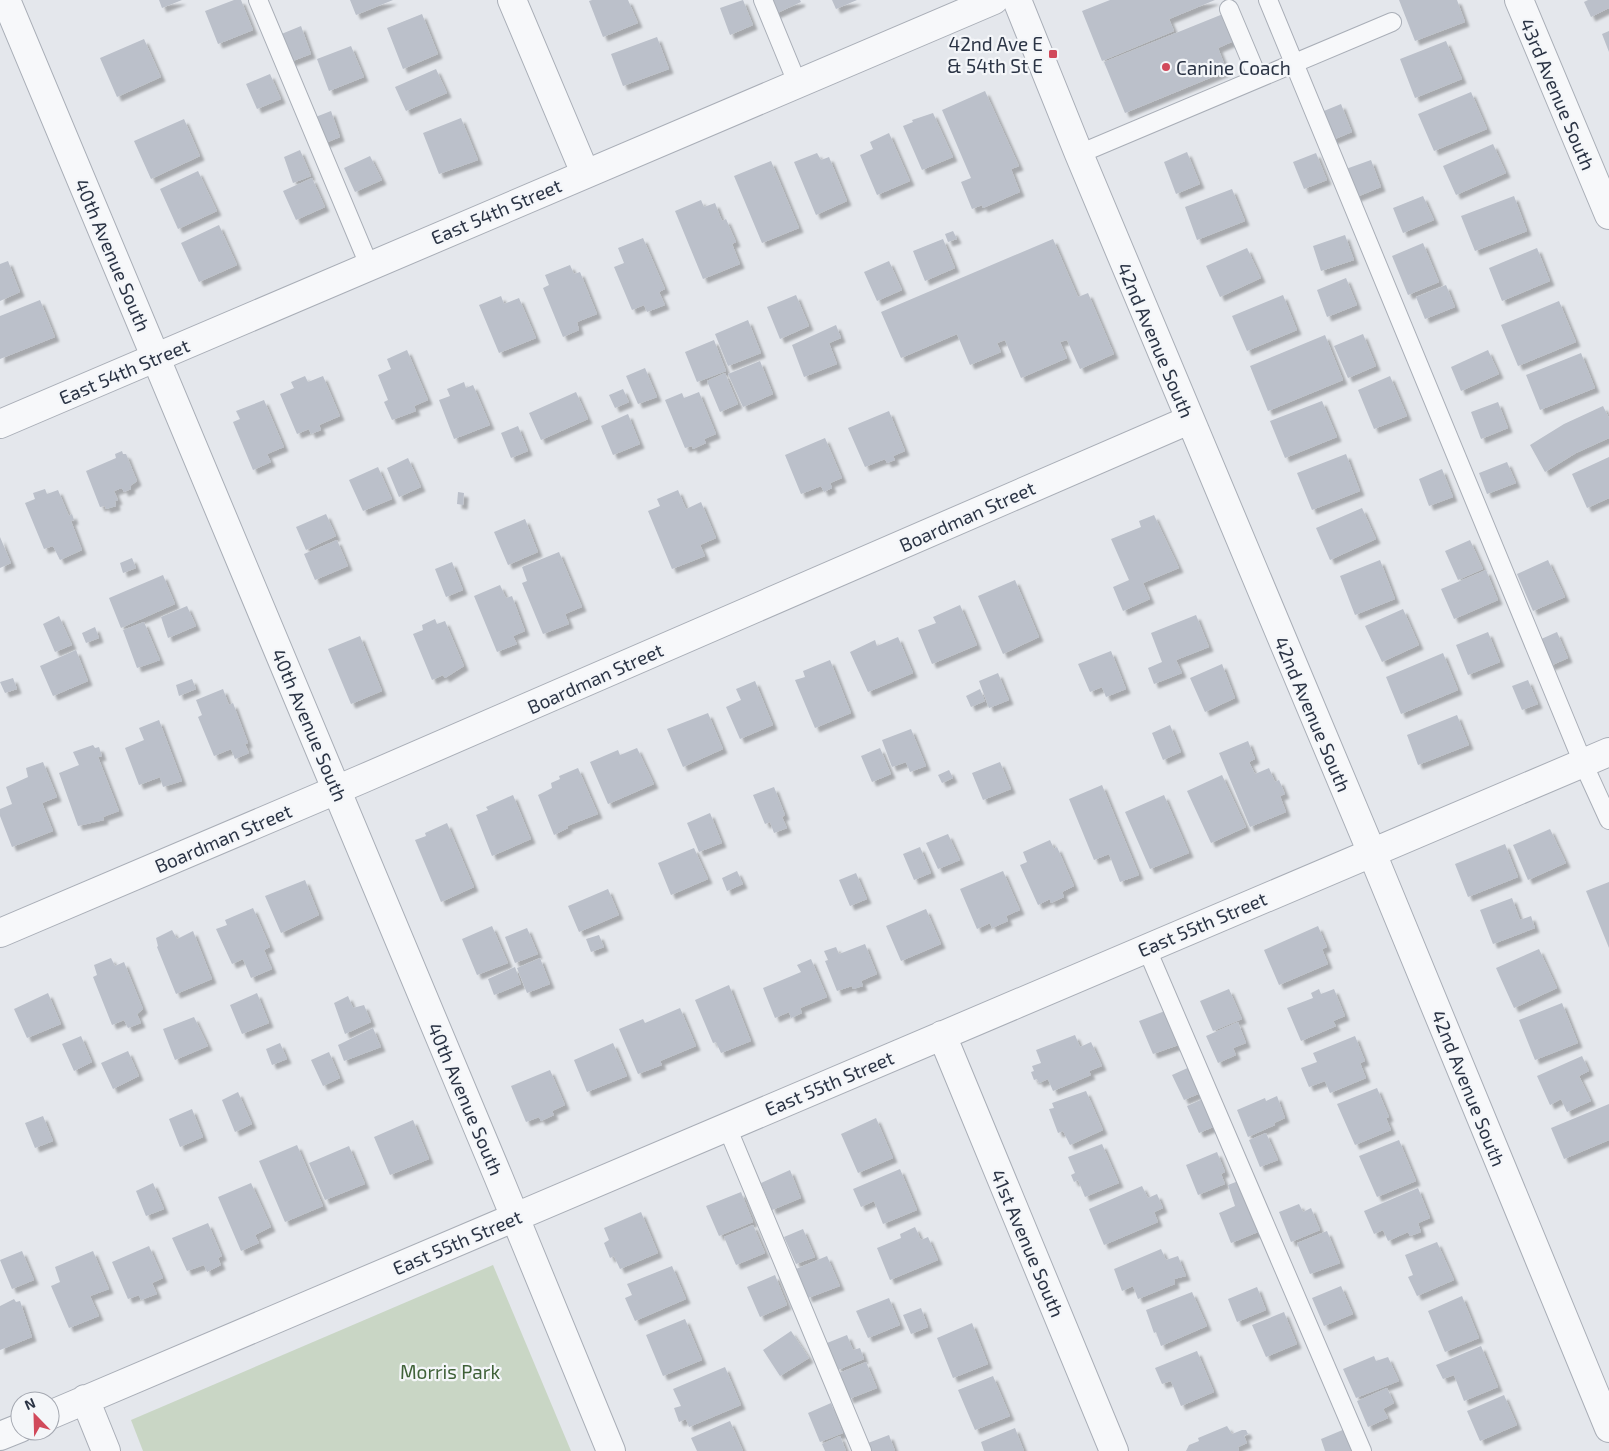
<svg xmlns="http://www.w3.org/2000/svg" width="1609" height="1451" viewBox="0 0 1609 1451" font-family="'Exo 2',sans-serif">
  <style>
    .green { fill: #c9d6c5 }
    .building { fill: #bbc0ca; filter: url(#shadow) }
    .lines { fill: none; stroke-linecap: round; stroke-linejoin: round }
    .service-casing { stroke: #a9aeb7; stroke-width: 20 }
    .minor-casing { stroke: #a9aeb7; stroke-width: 30 }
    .tertiary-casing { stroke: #a9aeb7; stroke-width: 30 }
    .service { stroke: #f7f8fa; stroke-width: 18 }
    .minor { stroke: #f7f8fa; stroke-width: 28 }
    .tertiary { stroke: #f7f8fa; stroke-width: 28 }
    .poi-dot { fill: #d1495b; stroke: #f4f6f9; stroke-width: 2 }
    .labels { text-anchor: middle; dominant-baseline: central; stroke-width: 4.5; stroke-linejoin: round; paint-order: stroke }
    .poi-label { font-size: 19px; fill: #2b3445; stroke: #f4f6f9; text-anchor: end }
    .street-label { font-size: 19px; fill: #2b3445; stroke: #f4f6f9 }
    .park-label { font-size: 19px; fill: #3f6138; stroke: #f4f6f9 }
  </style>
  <defs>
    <filter id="shadow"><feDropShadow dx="4.5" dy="4.5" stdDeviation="1" flood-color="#0004"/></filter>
  </defs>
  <rect width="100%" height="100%" fill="#e4e7ec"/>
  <!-- green -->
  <path class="green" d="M493,1265L571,1451H143L131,1420Z"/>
  <!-- building -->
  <path class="building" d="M159,0H182L162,8Z
    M234,0H241L253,30L218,44L205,11Z
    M350,0H393L356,15Z
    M592,0H628L638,23L603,37L589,1Z
    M743,0L753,25L730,35L720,8Z
    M766,0H800L801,2L773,15Z
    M832,0H857L836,9Z
    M1110,0H1215L1169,19L1174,31L1102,61L1082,11Z
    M1399,0H1457L1465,22L1415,41Z
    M1588,0H1609V8L1591,17L1584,2Z
    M422,14L438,54L403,69L387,28Z
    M1223,14L1234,41L1218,48L1227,71L1125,113L1104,62Z
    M301,26L311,54L290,62L279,35Z
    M1609,31V52L1602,34Z
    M657,37L669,69L623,86L611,54Z
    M144,39L161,77L117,97L100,58Z
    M1446,41L1462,79L1415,98L1400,59Z
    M351,46L364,77L329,91L317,59Z
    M436,69L447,93L406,111L395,87Z
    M270,74L281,99L257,109L246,84Z
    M985,91L1019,166L1011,169L1020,192L983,208L982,205L972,209L961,182L971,178L942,110Z
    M1471,92L1487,129L1434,151L1418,114Z
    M1341,104L1352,132L1330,141L1319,113Z
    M331,111L340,137L323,144L313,118Z
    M933,113L953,157L922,170L903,126L913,122L912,120Z
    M461,118L478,160L439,174L423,133Z
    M184,119L200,156L151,179L134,141Z
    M889,133L910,181L877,195L860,155L873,149L870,142Z
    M1493,144L1506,173L1456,195L1443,166Z
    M300,150L311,176L293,183L284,157Z
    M1187,152L1200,184L1176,194L1164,162Z
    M817,153L821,160L829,157L847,201L816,215L794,162Z
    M1316,153L1327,180L1304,189L1293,162Z
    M370,156L382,180L355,192L344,168Z
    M1371,160L1381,187L1354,198L1343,170Z
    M771,161L799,228L762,243L734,176Z
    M198,171L217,211L178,229L160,189Z
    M312,178L325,207L296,220L283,191Z
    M1232,189L1245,221L1197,240L1185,207Z
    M1423,196L1434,220L1403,233L1393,208Z
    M1514,196L1527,231L1475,251L1461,216Z
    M701,200L704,207L715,203L722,221L726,219L736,242L732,244L740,264L703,279L675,211Z
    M219,225L237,265L199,282L181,243Z
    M953,231L957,239L948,242L945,234Z
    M1345,235L1354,260L1321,271L1313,246Z
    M643,238L665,289L659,292L665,305L647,312L644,305L632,310L614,267L624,263L618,248Z
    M943,239L955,268L925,281L913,251Z
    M1053,239L1078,297L1088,293L1114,354L1080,369L1067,340L1060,342L1067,358L1021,378L1005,340L997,343L1001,352L970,365L957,334L901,358L881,312Z
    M1423,243L1439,282L1408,295L1392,256Z
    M1247,248L1261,278L1220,297L1206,266Z
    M1537,248L1550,281L1502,301L1489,268Z
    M8,261L20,292L0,301V264Z
    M889,261L902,290L877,301L864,272Z
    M570,265L574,274L580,272L597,314L577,322L579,330L563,337L543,288L549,285L545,275Z
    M1346,278L1357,305L1327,317L1317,290Z
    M1446,285L1455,307L1425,319L1416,297Z
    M796,295L809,326L780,339L767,307Z
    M1283,295L1297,330L1247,351L1232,316Z
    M501,296L504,304L519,298L536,338L499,353L479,305Z
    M40,300L55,337L0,359V316Z
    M1559,301L1576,342L1518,366L1501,325Z
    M748,320L761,353L728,366L715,334Z
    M836,325L841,338L829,343L837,364L804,377L792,345Z
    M1363,334L1376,366L1348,378L1334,346Z
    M1325,335L1343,380L1268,411L1250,366Z
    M714,340L726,371L697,382L685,352Z
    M407,350L428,400L414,406L416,411L392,420L384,402L388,400L378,375L391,369L387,359Z
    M1488,350L1499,374L1461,391L1451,367Z
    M1581,353L1595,388L1540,410L1526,375Z
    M760,361L773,394L743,407L728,374Z
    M645,368L657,397L638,404L626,376Z
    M725,373L738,404L720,412L707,381Z
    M305,376L308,382L323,376L340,416L319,425L321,430L311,434L309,429L297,434L280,394L294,388L291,382Z
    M1390,376L1407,416L1374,429L1358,390Z
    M464,382L466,388L473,385L490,425L454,439L439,400L450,396L447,389Z
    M623,389L629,402L615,408L609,395Z
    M576,392L588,419L541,440L529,413Z
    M699,392L716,434L704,439L706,443L693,449L692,446L685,448L665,400L682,393L684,398Z
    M264,400L284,447L267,454L271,462L253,470L233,422L240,419L236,411Z
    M1322,401L1337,437L1285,458L1270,421Z
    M1498,402L1508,428L1481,439L1471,412Z
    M1603,406L1609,418V438L1576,453L1545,472L1530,445L1564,424Z
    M889,411L905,451L893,456L895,460L887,463L885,459L865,467L848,428Z
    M628,414L640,444L613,455L601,426Z
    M518,426L528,451L511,458L501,433Z
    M825,438L842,478L830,483L832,488L824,492L821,486L801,494L785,455Z
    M122,451L123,454H126L137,481L130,486L131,489L124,492L122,488L114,491L118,500L115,501L116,506L106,509L105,506L100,507L86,471L116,458L115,454Z
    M1346,454L1360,491L1312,510L1297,473Z
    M1609,457V498L1587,508L1572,474Z
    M408,458L421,487L399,497L387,468Z
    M1507,462L1516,483L1487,494L1479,473Z
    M378,467L392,499L363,511L349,480Z
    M1442,469L1453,497L1429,506L1419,479Z
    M45,489L47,494L58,490L69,516L72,514L74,520L71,521L82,550L60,560L53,546L44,549L25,503L35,499L33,493Z
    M678,490L686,509L701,502L716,538L700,545L705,556L672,569L648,511L660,506L657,499Z
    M458,492L464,493L463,505L457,504Z
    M1362,508L1376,539L1330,560L1316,528Z
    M326,514L336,536L306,550L296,527Z
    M1154,515L1179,568L1143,583L1150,599L1123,611L1113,587L1129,580L1111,539L1141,527L1139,521Z
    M525,519L538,552L508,565L494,532Z
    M0,537L11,563L0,568Z
    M337,540L348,566L315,580L304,554Z
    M1470,540L1483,569L1458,580L1445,551Z
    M559,552L582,607L565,614L569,624L543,634L522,583L527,581L522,567Z
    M132,558L136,568L123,573L120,563Z
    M1380,560L1395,599L1355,615L1340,576Z
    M1548,560L1565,597L1533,611L1517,574Z
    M452,562L463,590L446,597L435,569Z
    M1486,570L1498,600L1454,619L1441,589Z
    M163,575L175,604L121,628L109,598Z
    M1015,580L1039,637L1003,654L978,596Z
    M500,585L506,598L512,596L525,631L513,636L517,644L497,652L474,596Z
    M960,605L977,645L932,664L918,630L936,623L933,617Z
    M187,606L196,626L168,638L161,617Z
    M1403,609L1419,645L1382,662L1365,626Z
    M1196,615L1209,647L1176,660L1182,673L1154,684L1148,668L1162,662L1151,633Z
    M59,616L72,645L55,652L43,624Z
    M435,619L437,624L445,621L464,666L445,678L443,675L432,680L413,634L423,630L422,625Z
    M144,622L160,660L137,668L123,630Z
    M95,627L99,638L86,643L82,633Z
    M1488,632L1500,662L1468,675L1456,645Z
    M1557,632L1568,658L1550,666L1539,640Z
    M360,636L382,691L351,704L328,649Z
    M898,637L913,673L868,692L850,652L875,640L877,646Z
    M76,650L88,681L53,696L40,666Z
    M1111,651L1126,689L1106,697L1102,687L1090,692L1078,664Z
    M1443,653L1458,690L1401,714L1386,677Z
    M830,660L851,713L815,728L795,680L805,677L803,671Z
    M1222,664L1235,698L1205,712L1190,678Z
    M998,673L1009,700L989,708L979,681Z
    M13,678L17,689L5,693L0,682Z
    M192,679L196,689L179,696L176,685Z
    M1528,680L1538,704L1522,710L1512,686Z
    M755,681L773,725L740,739L726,707L741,700L736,689Z
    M223,689L229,705L233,703L248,743L245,744L249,753L235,759L231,749L214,756L198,717L202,715L196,700Z
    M980,689L985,701L971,707L966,696Z
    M708,713L723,749L683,767L667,729Z
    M1457,715L1469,745L1418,765L1407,735Z
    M159,720L182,781L163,787L160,777L139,785L125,748L144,740L139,728Z
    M1170,725L1181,752L1163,760L1152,733Z
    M911,729L926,766L910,772L906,762L892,767L882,740Z
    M1248,741L1255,759L1249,762L1255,774L1269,768L1275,782L1279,780L1285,794L1280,796L1286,812L1250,827L1219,753Z
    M93,745L95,748L99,747L102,756L98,757L119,811L103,817L104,820L78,826L59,773L79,765L73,752Z
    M637,748L654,784L608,804L590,762L618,750L620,755Z
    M880,748L891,774L872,782L861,756Z
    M43,762L57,797L42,803L53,831L12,847L0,816V809L12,804L6,787L28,777L26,768Z
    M1000,762L1011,789L983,800L972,773Z
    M578,768L598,814L567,826L568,828L554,835L538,795L552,788L551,783L560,779L559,776Z
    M949,770L953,778L942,783L938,775Z
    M1222,775L1246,827L1211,843L1187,791Z
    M1102,785L1139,875L1120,882L1109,854L1094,860L1069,799Z
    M774,787L785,815L782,817L787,828L774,833L770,822L765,824L753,795Z
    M513,795L531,839L492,856L476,815L488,810L486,807Z
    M1164,795L1189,853L1150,869L1125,812Z
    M710,813L722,843L699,852L687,823Z
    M447,823L474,887L441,902L415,840L426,836L425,833Z
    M1550,829L1566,863L1528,880L1513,845Z
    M948,834L960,860L938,869L926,843Z
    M1050,840L1054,849L1057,847L1074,886L1062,892L1064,897L1051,903L1050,899L1038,905L1020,865L1027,862L1023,852Z
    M1505,844L1518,877L1468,897L1455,864Z
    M920,847L931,873L914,880L903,854Z
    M694,848L708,879L671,895L658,863Z
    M737,871L743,884L727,891L722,878Z
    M1003,871L1020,910L1006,916L1008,921L992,928L990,923L977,929L960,889Z
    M856,873L867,899L850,906L839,880Z
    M305,880L319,915L281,933L265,896Z
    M1609,882V948L1586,891Z
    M608,889L619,915L579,932L568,906Z
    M1512,898L1520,920L1531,916L1535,928L1493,944L1480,910Z
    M253,908L270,947L264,950L272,969L251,978L243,959L232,964L216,929L227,925L225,920Z
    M926,909L941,944L901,961L886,926Z
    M492,926L508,963L477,975L462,939Z
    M1318,926L1327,947L1322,949L1328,964L1279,985L1264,950Z
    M527,928L538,954L515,963L505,937Z
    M172,930L177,939L193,931L212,979L176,994L157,947L158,946L156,938Z
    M599,935L604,947L591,952L586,939Z
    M865,944L877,974L861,981L863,986L853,989L852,986L837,991L825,961L828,960L824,951L836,947L839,954Z
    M1539,949L1557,988L1514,1008L1496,968Z
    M111,958L115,966L124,962L143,1009L137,1014L141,1023L128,1028L124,1020L112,1025L93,977L97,975L94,965Z
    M540,958L550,984L527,993L517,968Z
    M811,959L827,997L800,1008L802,1013L791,1018L789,1012L775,1018L763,988L801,972L797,965Z
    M515,967L521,984L494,995L488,979Z
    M729,985L751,1041L721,1053L716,1042L713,1043L695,1000Z
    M1229,989L1242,1019L1213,1031L1200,1001Z
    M1319,989L1321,994L1334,989L1345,1016L1333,1021L1336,1026L1301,1041L1287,1008L1313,998L1311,993Z
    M48,993L61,1024L27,1038L14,1009Z
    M257,993L269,1023L242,1034L230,1005Z
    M348,996L353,1008L364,1005L371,1022L345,1034L334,1003Z
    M1562,1003L1578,1043L1535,1060L1519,1020Z
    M680,1008L696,1046L660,1061L662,1065L638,1074L619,1029L643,1019L645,1023Z
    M1170,1009L1184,1043L1153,1054L1139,1021Z
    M194,1017L208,1046L175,1060L163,1029Z
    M1238,1022L1246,1043L1233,1048L1236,1055L1218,1063L1206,1036Z
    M373,1028L381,1047L344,1061L338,1045Z
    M1075,1035L1080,1047L1091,1042L1102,1066L1089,1071L1091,1075L1053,1091L1048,1079L1039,1083L1037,1079L1034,1080L1031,1072L1034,1071L1032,1066L1041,1063L1036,1050Z
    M81,1036L92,1062L74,1071L62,1044Z
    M1355,1036L1365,1061L1360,1063L1366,1078L1330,1093L1325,1081L1309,1087L1301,1068L1317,1062L1313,1053Z
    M280,1043L287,1059L272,1065L266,1049Z
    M613,1043L627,1076L587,1092L574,1060Z
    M128,1051L139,1076L113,1089L101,1063Z
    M329,1052L340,1078L323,1086L311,1060Z
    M1582,1056L1589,1071L1579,1076L1591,1101L1567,1112L1561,1099L1550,1105L1537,1076Z
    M1192,1066L1203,1092L1184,1100L1172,1075Z
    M550,1070L565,1105L552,1111L554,1115L541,1121L539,1117L526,1122L511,1086Z
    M1377,1088L1389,1117L1386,1118L1391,1130L1355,1145L1337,1104Z
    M1086,1091L1103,1130L1070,1145L1063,1131L1058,1133L1049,1109L1054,1108L1052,1103Z
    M238,1092L252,1124L235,1132L222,1100Z
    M1277,1096L1285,1118L1274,1123L1275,1125L1248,1137L1237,1110L1265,1098L1266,1101Z
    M1207,1097L1218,1125L1199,1133L1187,1106Z
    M1609,1104V1140L1564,1159L1551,1128Z
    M192,1109L203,1137L180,1147L169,1119Z
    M43,1116L53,1141L35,1148L25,1123Z
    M876,1118L893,1158L858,1173L841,1134Z
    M413,1120L429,1159L390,1175L374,1137Z
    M1266,1133L1278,1160L1260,1167L1249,1140Z
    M1399,1140L1416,1181L1377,1197L1359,1156Z
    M1102,1144L1119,1183L1085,1197L1078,1180L1074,1182L1071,1175L1075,1173L1068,1157Z
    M297,1145L323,1206L285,1222L259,1161Z
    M349,1146L365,1184L325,1200L309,1163Z
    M1217,1152L1225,1172L1221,1174L1225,1184L1198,1195L1186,1165Z
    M900,1169L917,1210L883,1224L874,1201L861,1207L853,1189Z
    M790,1170L801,1198L772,1210L761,1183Z
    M1241,1180L1263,1230L1231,1243L1219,1213L1235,1206L1228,1185Z
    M153,1183L164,1209L146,1216L136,1191Z
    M251,1183L271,1227L255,1235L259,1243L241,1251L218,1197Z
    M1142,1186L1148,1198L1157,1194L1163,1208L1154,1212L1158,1222L1104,1245L1089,1209Z
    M1418,1188L1430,1218L1418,1223L1421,1232L1410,1236L1408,1232L1388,1241L1383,1230L1374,1234L1364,1211Z
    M741,1192L753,1222L719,1236L706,1206Z
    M1299,1204L1303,1212L1311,1208L1320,1230L1291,1242L1279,1212Z
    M641,1212L658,1253L620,1269L614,1256L610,1258L604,1243L609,1240L604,1228Z
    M208,1223L222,1256L218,1258L221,1265L207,1272L204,1265L187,1271L172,1238Z
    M753,1225L765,1253L736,1265L724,1237Z
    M915,1227L921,1240L928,1237L938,1260L890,1280L877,1248L901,1238L900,1234Z
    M803,1229L815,1257L796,1264L784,1237Z
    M1327,1231L1340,1263L1310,1274L1297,1243Z
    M1437,1242L1454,1280L1417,1296L1408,1277L1413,1275L1405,1255Z
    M149,1246L163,1278L152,1283L157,1294L141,1300L139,1295L128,1299L112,1262Z
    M1161,1249L1166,1260L1178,1256L1186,1276L1174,1279L1175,1284L1138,1299L1133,1286L1122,1291L1114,1269Z
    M22,1251L34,1280L12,1289L0,1260Z
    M93,1251L109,1289L90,1296L99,1316L69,1328L51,1286L60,1282L55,1267Z
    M827,1256L840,1286L808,1298L796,1269Z
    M672,1266L686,1299L635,1321L625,1298L632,1295L627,1284Z
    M775,1275L787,1305L760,1317L747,1287Z
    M1341,1286L1353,1314L1324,1326L1312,1298Z
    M1257,1287L1266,1310L1237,1322L1228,1299Z
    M1192,1292L1207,1326L1161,1346L1156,1332L1154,1333L1146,1310Z
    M1462,1296L1479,1338L1445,1352L1428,1311Z
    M889,1298L900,1325L868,1338L856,1311Z
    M14,1299L16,1302L20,1301L32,1337L0,1350V1306Z
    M921,1308L928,1327L911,1334L903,1315Z
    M1284,1312L1297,1344L1266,1357L1252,1325Z
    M685,1319L702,1360L663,1376L646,1335Z
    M972,1323L988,1364L953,1378L937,1338Z
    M791,1331L809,1358L780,1376L763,1350Z
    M847,1335L853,1350L860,1348L864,1359L838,1370L827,1343Z
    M1481,1346L1498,1387L1464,1401L1454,1375L1443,1379L1436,1365Z
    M1197,1351L1214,1392L1181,1406L1171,1381L1162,1384L1155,1368Z
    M1374,1356L1376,1361L1388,1357L1399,1381L1356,1398L1343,1369Z
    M866,1362L877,1388L849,1399L839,1373Z
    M725,1367L741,1405L689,1427L686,1419L679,1422L674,1408L681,1406L673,1389Z
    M993,1376L1010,1416L975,1430L958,1390Z
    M1387,1388L1394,1403L1383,1409L1388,1418L1368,1427L1357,1401Z
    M1504,1395L1517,1425L1480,1441L1467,1411Z
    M831,1403L843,1433L820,1442L808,1413Z
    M730,1421L743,1451H697L691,1438Z
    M1227,1426L1232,1434L1242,1430H1246L1248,1434L1244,1436L1247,1443L1238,1447L1239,1451H1186L1189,1445L1199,1441L1198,1438Z
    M1015,1428L1024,1451H984L981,1442Z
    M1345,1429L1355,1451H1325L1321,1439Z
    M889,1435L895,1451H872L868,1443Z
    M840,1436L846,1451H825L822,1444Z"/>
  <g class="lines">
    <defs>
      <path id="service" d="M258,0L369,265
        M763,0L798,85
        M1268,0L1583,763L1609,820
        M1229,9L1258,78
        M1079,154L1392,22
        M1146,947L1362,1451
        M727,1127L862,1451"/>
      <path id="minor" d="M6,0L498,1176L611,1451
        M512,0L585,173
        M1017,0L1079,154L1372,853L1609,1428
        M1519,0L1609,215
        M0,933L362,779L1189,420
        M942,1035L1114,1451
        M85,1399L106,1451
        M50,1415L1609,752
        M0,1436L20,1428"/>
      <path id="tertiary" d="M0,424L994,0"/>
    </defs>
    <!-- service casing -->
    <use href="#service" class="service-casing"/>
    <!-- minor casing -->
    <use href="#minor" class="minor-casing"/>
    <!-- tertiary casing -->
    <use href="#tertiary" class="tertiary-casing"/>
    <!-- service -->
    <use href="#service" class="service"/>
    <!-- minor -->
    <use href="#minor" class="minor"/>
    <!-- tertiary -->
    <use href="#tertiary" class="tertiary"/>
  </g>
  <!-- markers -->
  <g class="poi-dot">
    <rect x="1048" y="49" width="10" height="10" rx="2.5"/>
    <circle cx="1166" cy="67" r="5"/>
  </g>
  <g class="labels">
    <!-- poi labels -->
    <g class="poi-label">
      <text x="1043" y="43">42nd Ave E<tspan x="1043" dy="22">&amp; 54th St E</tspan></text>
      <text x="1176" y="67" text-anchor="start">Canine Coach</text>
    </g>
    <!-- street labels -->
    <g class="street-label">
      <text transform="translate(1558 94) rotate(67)">43rd Avenue South</text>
      <text transform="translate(496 211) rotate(-23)">East 54th Street</text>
      <text transform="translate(113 255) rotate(67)">40th Avenue South</text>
      <text transform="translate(1156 340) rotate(67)">42nd Avenue South</text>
      <text transform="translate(124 371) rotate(-23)">East 54th Street</text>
      <text transform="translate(967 516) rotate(-24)">Boardman Street</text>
      <text transform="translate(595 678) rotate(-24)">Boardman Street</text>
      <text transform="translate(1313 714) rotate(67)">42nd Avenue South</text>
      <text transform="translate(310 725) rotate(67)">40th Avenue South</text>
      <text transform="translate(223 838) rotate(-23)">Boardman Street</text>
      <text transform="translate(1202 924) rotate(-23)">East 55th Street</text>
      <text transform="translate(829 1083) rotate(-23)">East 55th Street</text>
      <text transform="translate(1469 1088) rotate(68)">42nd Avenue South</text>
      <text transform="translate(466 1099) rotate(67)">40th Avenue South</text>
      <text transform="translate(457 1242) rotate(-23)">East 55th Street</text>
      <text transform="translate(1028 1243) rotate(67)">41st Avenue South</text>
    </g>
    <!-- park labels -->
    <g class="park-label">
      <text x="450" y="1371">Morris Park</text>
    </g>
  </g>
  <!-- north arrow -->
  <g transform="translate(35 1416) rotate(337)"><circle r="24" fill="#f4f6f9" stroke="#a4a8b1"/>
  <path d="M0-4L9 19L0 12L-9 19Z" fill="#d1495b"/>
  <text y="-8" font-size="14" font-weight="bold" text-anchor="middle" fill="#2b3445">N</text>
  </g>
</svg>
